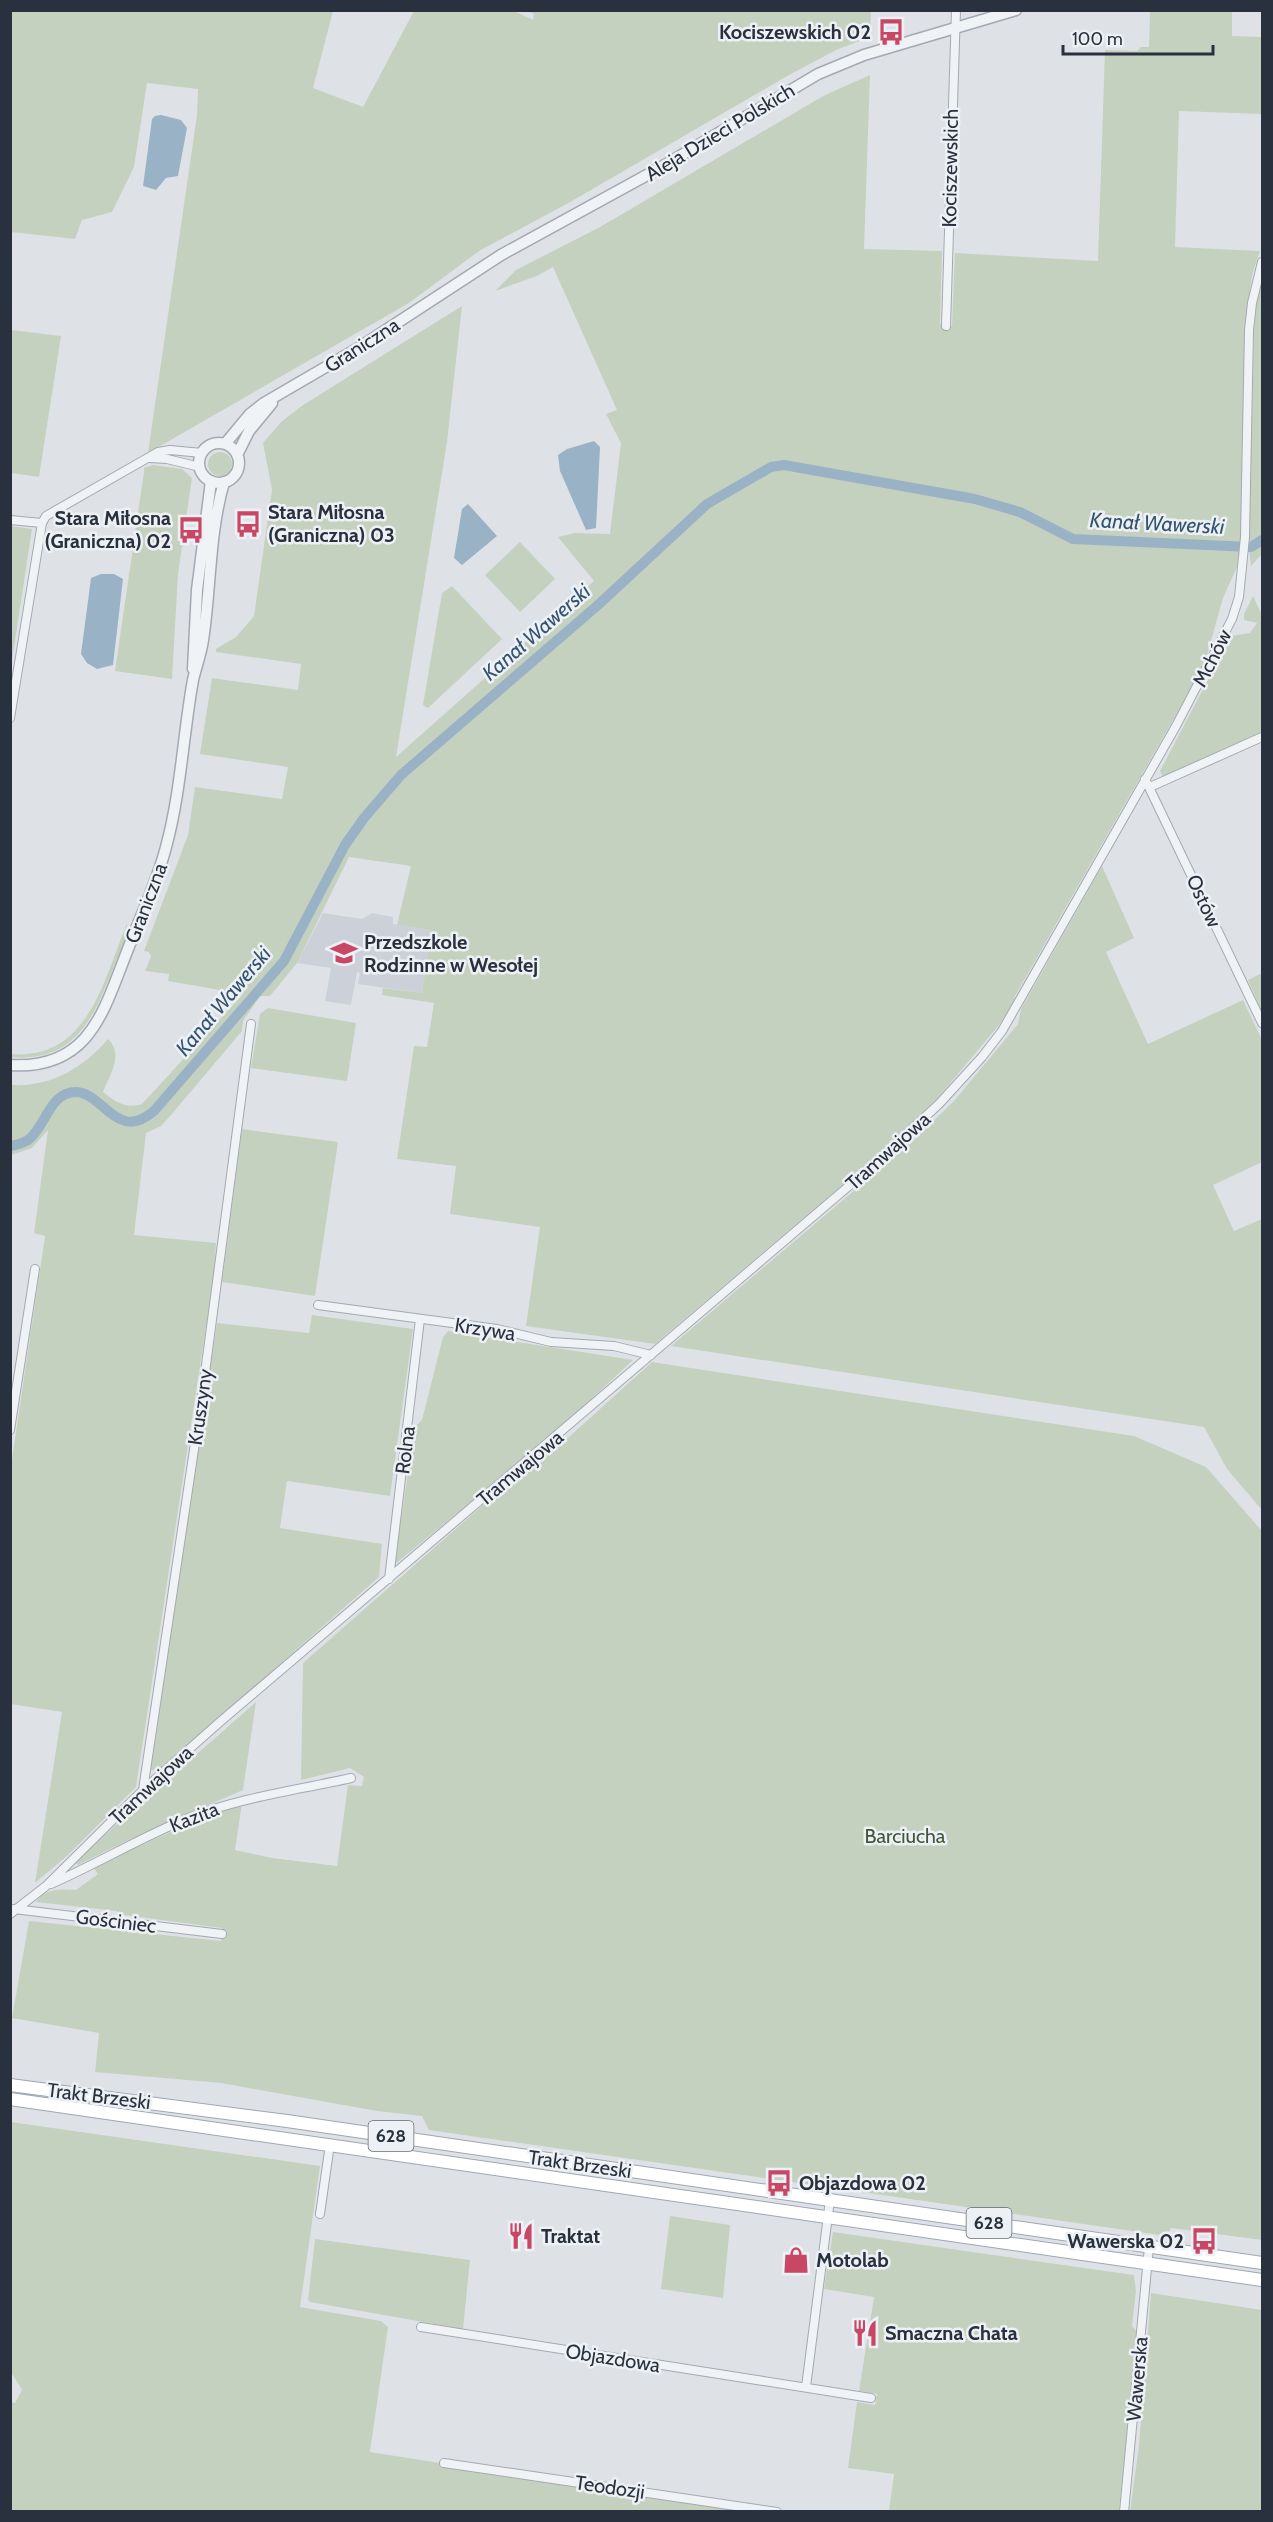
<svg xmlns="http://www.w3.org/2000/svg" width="1273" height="2522" viewBox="0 0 1273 2522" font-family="Cabin,sans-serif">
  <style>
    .built { fill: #ccd1d9 }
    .green { fill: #c5d1bf }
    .water { fill: #9ab2c6 }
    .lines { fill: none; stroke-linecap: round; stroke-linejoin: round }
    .canal { stroke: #9ab2c6; stroke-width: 10 }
    .minor-casing { stroke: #a4a9b1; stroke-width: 10 }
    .tertiary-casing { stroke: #a4a9b1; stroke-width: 13 }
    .primary-casing { stroke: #9ea7b2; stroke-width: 14 }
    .minor { stroke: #f0f3f5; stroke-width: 8 }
    .tertiary { stroke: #f0f3f5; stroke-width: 10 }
    .primary { stroke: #fff; stroke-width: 12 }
    .labels { text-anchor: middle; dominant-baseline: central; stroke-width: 5; stroke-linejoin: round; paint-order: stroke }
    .shield { fill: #edf1f5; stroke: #636b74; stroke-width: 1.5 }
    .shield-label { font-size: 18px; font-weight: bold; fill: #28313d }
    .poi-label { font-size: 20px; font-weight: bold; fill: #28313d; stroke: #edf1f5; text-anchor: start }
    .street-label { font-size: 20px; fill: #28313d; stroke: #edf1f5 }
    .park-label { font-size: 20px; fill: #3f5836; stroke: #edf1f5 }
    .water-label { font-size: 21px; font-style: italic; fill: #34536f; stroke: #edf1f5 }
  </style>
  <rect width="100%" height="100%" fill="#dee2e7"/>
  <!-- built -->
  <path class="built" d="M323,913L362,919L372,913L393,917V924L431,930L422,993L358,984L360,973L357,972L351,1005L325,1001L331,968L297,963Z"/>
  <!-- green -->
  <path class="green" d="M11,10L333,11L313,88L363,107L414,11H514L533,20L534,14L527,11H871L870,37L836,50L789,75L572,201L479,251L409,303L148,453L197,115L198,89L147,83L134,167L112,212L82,220L75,239L11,232Z
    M1150,11H1232V36L1262,37V114L1179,111L1175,247L1260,251L1252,275L1245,328L1241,538L1237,567L1223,598L1204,666L1015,996L1010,1012L936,1100L879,1154L655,1344L526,1326L540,1227L450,1214L456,1166L397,1159L414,1046L427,1047L434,1003L382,995L383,988L422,993L431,930L397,925L411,866L349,857L297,963L270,996H260L243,1021L242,1031L171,1115L161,1126L146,1133L134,1235L216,1243L214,1274L136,1787L68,1855L35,1883L62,1712L11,1704L10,1473L45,1236L34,1233L48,1130L32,1148L11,1155V1085C51,1087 82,1069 108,1039C124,1055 110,1074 103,1092C116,1102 125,1109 142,1104L243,994L168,981L169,974L145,971L151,957L149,952L144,951L188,835L195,787L282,799L288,767L200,754L212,678L298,690L301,664L216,652V649L236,637L254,616L272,490L263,443L281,422L303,405L462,306L447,442L396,757L594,581L558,537L575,533L610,534L621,443L606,414L617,410L553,267L537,276L495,291L516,270L600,227L825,95L870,75L864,249L942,251L940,324L952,326L955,253L1098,261L1105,50L1137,51L1141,47H1149Z
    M1262,276V554L1251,566L1249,550L1254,330L1256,304Z
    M11,330L61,336L39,477L11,473Z
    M208 464a12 12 0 1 1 24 0a12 12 0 1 1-24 0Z
    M153,465L182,469L192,478L178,574L172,679L115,671L144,472V468Z
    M11,526L32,529L11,667L10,526Z
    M520,542L555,579L520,612L485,575Z
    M452,586L502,639L428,708L423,705L442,593Z
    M1253,596L1262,615V732L1163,777L1160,771L1231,636L1250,633L1257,623L1244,620V614Z
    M1102,866L1134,938L1106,952L1148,1044L1243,1000L1262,1040V1162L1213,1185L1234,1231L1262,1219V1510L1227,1469L1204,1427L671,1346L916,1138L954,1101L1018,1024L1021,1009Z
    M127,924C129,937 119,952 115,964C95,1015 76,1063 11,1057V1054C89,1060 103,980 127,924Z
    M1262,973V1012L1248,980Z
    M268,1008L356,1023L347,1081L251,1068L260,1014Z
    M242,1129L338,1142L315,1296L222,1282Z
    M312,1315L413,1329L390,1496L287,1481L280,1528L382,1544L379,1577L158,1771L152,1770L150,1768L217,1323L309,1333Z
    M448,1331L633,1360L555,1433L394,1565L415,1427L422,1420L443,1337Z
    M652,1362L1134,1436L1206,1467L1262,1531V2240L1171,2228L1167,2236L429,2130L422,2116L377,2111L221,2083L95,2072L99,2033L12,2018L29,1921L221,1941L222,1928L117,1914V1911L36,1902C45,1888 60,1889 76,1890L98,1874L93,1867L226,1807L242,1803L235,1850L272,1858L337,1866L348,1785L362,1786L364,1777L350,1768L301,1780L303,1663L500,1490L569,1437Z
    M256,1702L243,1790L126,1841L78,1865L74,1862Z
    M11,2122L320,2166L300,2307L381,2321L388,2327L370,2452L744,2511H11V2402L15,2403L22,2390L11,2372Z
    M670,2216L730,2225L723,2298L661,2289Z
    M833,2232L1134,2275L1136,2291L1132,2326L1138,2333L1119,2511H889L894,2474L848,2468L857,2402L875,2405L877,2394L859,2391L874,2297L824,2289Z
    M315,2239L470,2260L463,2329L310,2302L308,2300Z
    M1151,2293L1262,2310V2511H1130L1139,2446Z"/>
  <!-- water -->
  <path class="water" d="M161,115L181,120L187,128L178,176L166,178L156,190L143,186L152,119L155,116Z
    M594,441L600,447L596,528L586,530L560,471L558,455L567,449Z
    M468,504L497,536L462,565L454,558L462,509Z
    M101,574H114L123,579L113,665L97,669L87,663L81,654L91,578Z"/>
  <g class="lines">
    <!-- canal -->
    <path class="canal" d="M10,1146C17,1145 23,1143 28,1140C46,1127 49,1092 76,1092C104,1093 117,1143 154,1111L284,961L345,845L364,818L401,775L598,605L707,504L771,467L784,465L975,499L1020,512L1073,539L1251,547L1262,540"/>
    <defs>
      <path id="minor" d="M946,326L956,10
        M149,458L167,459L200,467
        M10,520L42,523
        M10,718L42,523L46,516L158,452L170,450L202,453
        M1145,779L1262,1023
        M1150,787L1262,737
        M318,1305L497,1329L551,1342L614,1346L651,1355
        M10,1430L35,1269
        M389,1579L420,1319
        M143,1790L201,1403L251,1024
        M51,1884C99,1863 143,1836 191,1817C243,1797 298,1790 351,1778
        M14,1909L222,1934
        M10,1914L46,1886L143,1790L221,1721L863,1174L939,1104L982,1057L1002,1031L1176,726L1232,619L1239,597L1245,537L1249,330L1252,303L1262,262
        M320,2214L330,2144
        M421,2327L871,2398
        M806,2387L830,2200
        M444,2463L777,2512
        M1124,2512L1149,2247"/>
      <path id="tertiary" d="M199 463a20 20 0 1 1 40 0a20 20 0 1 1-40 0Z
        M225,444L250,414L264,403L360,347L501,255L658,169L818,74L864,55L1016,10
        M237,455L249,431L272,403
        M193,669L197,590L211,481
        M10,1065C91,1070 104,1009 128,949C141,915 157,882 166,847C181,792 183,735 193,680C196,667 201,654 203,640C211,588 209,534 224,482"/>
      <path id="primary" d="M10,2085L287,2121L1262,2263
        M10,2099L1262,2280"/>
    </defs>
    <!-- minor casing -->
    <use href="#minor" class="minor-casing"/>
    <!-- tertiary casing -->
    <use href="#tertiary" class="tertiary-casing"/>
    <!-- primary casing -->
    <use href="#primary" class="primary-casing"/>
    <!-- minor -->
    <use href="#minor" class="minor"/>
    <!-- tertiary -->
    <use href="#tertiary" class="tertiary"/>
    <!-- primary -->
    <use href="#primary" class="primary"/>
  </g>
  <!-- icons -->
  <defs>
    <symbol id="bus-bare" viewBox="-9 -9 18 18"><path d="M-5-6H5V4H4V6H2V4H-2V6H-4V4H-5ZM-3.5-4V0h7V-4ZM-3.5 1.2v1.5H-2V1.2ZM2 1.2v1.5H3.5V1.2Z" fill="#c84764" stroke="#edf1f5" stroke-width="2.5" paint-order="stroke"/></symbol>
    <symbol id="school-bare" viewBox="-9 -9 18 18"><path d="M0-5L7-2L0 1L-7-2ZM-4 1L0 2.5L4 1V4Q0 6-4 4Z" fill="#c84764" stroke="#edf1f5" stroke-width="2.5" paint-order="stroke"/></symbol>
    <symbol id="restaurant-bare" viewBox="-9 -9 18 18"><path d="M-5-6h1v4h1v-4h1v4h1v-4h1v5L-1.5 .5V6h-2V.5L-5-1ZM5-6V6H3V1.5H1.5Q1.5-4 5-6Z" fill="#c84764" stroke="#edf1f5" stroke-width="2.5" paint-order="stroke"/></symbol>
    <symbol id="shop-bare" viewBox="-9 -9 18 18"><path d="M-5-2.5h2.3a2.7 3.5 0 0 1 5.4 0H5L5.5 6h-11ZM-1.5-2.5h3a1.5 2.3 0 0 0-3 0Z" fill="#c84764" stroke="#edf1f5" stroke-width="2.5" paint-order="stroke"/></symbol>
  </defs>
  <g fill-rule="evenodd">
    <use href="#bus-bare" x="872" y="13" width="38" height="38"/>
    <use href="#bus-bare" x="229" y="505" width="38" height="38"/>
    <use href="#bus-bare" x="172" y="511" width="38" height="38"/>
    <use href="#school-bare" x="325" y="934" width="38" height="38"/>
    <use href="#bus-bare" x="760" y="2164" width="38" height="38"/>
    <use href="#restaurant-bare" x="502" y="2217" width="38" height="38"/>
    <use href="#bus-bare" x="1185" y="2222" width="38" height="38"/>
    <use href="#shop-bare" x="777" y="2241" width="38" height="38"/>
    <use href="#restaurant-bare" x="846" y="2314" width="38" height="38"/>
  </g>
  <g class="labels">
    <!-- shield labels -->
    <g class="shield">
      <rect x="368.5" y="2121" width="45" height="30" rx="4.5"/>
      <rect x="966.5" y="2208" width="45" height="30" rx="4.5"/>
    </g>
    <g class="shield-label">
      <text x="391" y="2136">628</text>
      <text x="989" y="2223">628</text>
    </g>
    <!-- poi labels -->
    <g class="poi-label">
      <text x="871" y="32" text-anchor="end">Kociszewskich 02</text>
      <text x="268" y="512">Stara Miłosna<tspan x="268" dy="23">(Graniczna) 03</tspan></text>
      <text x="171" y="518" text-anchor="end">Stara Miłosna<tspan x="171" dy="23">(Graniczna) 02</tspan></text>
      <text x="364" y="942">Przedszkole<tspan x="364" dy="23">Rodzinne w Wesołej</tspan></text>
      <text x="799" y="2183">Objazdowa 02</text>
      <text x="541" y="2236">Traktat</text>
      <text x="1184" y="2241" text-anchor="end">Wawerska 02</text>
      <text x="816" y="2260">Motolab</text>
      <text x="885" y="2333">Smaczna Chata</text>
    </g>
    <!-- street labels -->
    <g class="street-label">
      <text transform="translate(720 132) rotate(-31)">Aleja Dzieci Polskich</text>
      <text transform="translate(950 168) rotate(-89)">Kociszewskich</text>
      <text transform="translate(362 345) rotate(-32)">Graniczna</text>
      <text transform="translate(1212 658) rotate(-63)">Mchów</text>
      <text transform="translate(1204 901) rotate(65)">Ostów</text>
      <text transform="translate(146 903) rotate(-69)">Graniczna</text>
      <text transform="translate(888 1151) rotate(-42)">Tramwajowa</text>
      <text transform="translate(485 1329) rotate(9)">Krzywa</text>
      <text transform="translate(200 1407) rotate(-82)">Kruszyny</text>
      <text transform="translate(405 1450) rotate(-83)">Rolna</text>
      <text transform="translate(520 1468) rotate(-40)">Tramwajowa</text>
      <text transform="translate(151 1785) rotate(-43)">Tramwajowa</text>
      <text transform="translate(194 1817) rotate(-21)">Kazita</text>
      <text transform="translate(116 1921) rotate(7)">Gościniec</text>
      <text transform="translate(99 2096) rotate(7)">Trakt Brzeski</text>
      <text transform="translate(580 2164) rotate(8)">Trakt Brzeski</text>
      <text transform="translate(613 2358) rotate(9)">Objazdowa</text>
      <text transform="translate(1137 2379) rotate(-85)">Wawerska</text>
      <text transform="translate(610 2487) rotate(8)">Teodozji</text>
    </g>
    <!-- park labels -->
    <g class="park-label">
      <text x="905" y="1836">Barciucha</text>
    </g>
    <!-- water labels -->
    <g class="water-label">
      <text transform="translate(1157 523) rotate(3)">Kanał Wawerski</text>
      <text transform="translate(536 632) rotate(-41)">Kanał Wawerski</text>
      <text transform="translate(223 1001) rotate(-50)">Kanał Wawerski</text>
    </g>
  </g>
  <!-- border -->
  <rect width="1273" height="2522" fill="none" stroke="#28313d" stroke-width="24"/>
  <!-- scale -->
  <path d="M1063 45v9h150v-9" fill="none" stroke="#28313d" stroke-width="3"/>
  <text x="1072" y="45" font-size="18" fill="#28313d" stroke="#edf1f5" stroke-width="4.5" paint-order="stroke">100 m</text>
</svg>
